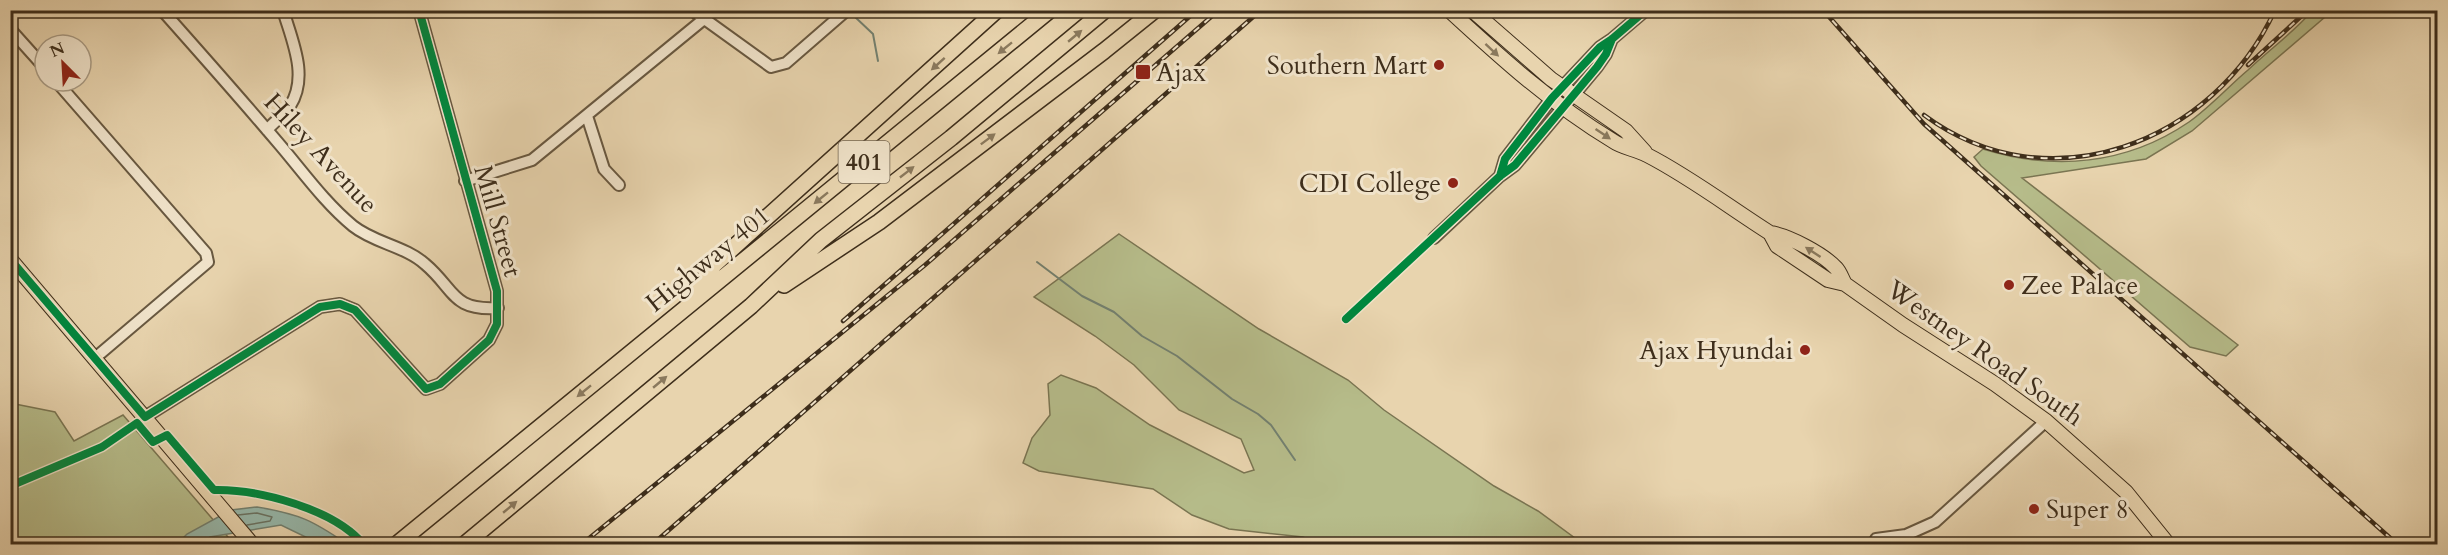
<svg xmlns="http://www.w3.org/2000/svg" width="2448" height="555" viewBox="0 0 2448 555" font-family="Cardo,serif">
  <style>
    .green { fill: #b6bc8a; stroke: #7a7552; stroke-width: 1.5 }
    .water { fill: #97b8ab; stroke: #738171; stroke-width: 1.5 }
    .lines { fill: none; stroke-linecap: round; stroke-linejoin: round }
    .shore { stroke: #6a7363; stroke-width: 1.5 }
    .stream { stroke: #738171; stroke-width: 2 }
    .minor-casing { stroke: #685840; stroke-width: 14 }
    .major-casing { stroke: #3e2e1b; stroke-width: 16 }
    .highway-casing { stroke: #3e2e1b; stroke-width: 18 }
    .minor { stroke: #f0e3ca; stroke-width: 10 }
    .major { stroke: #e8d4ae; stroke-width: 14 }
    .highway { stroke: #e8d4ae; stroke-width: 15 }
    .rail-casing { stroke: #3e2e1b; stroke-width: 4.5 }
    .rail { stroke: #f0e3ca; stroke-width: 2; stroke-dasharray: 7; stroke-linecap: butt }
    .cycleway-casing { stroke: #f0e3ca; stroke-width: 11 }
    .cycleway { stroke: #00873e; stroke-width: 8 }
    .oneway { fill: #8a795d }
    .poi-dot { fill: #8f2418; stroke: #f0e3ca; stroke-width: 2 }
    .labels { text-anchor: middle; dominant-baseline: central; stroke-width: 6; stroke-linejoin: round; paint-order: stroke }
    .shield { fill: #f0e3ca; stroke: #736450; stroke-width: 1.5 }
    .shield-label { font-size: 24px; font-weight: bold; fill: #3e2e1b }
    .poi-label { font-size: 26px; fill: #3e2e1b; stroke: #f0e3ca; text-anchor: end }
    .street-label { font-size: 26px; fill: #3e2e1b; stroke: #f0e3ca }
  </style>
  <rect width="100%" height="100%" fill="#e8d4ae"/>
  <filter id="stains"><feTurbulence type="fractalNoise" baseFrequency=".00333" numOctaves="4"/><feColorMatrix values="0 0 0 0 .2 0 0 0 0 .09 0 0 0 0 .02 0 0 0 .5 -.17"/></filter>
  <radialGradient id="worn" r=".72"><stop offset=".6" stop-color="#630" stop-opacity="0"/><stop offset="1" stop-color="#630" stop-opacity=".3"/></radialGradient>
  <!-- green -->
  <path class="green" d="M2312,11H2332L2192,131L2146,159L2022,178L2238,345L2226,356L2190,347L1981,166L1974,157L1983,149C2054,171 2126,165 2189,122C2210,107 2229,86 2248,70C2269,50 2294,32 2312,11Z
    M1119,234L1259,329L1348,380L1384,410L1494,486L1538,511L1583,544H1318L1303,537L1229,529L1192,515L1153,489L1039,471L1023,463L1032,438L1050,415L1048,384L1061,375L1096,388L1150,425L1244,473L1254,470L1241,439L1179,410L1134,365L1095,336L1034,297Z
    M10,403L55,412L74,441L123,415L234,544H11Z"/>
  <!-- water -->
  <path class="water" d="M257,507C299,514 312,520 347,544H320L281,525L210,537L204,544H177L187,534L231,510Z"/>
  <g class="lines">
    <!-- shore -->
    <path class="shore" d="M238,515L257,513L272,517L270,521L247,525"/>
    <!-- stream -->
    <path class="stream" d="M854,16L873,34L878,61
      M1037,262L1082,296L1114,312L1142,336L1177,356L1232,399L1258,414L1271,425L1295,460"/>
    <defs>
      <path id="minor" d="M162,10C202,55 241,99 280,145C303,172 325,203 353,226C374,243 405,246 425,264C455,289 451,311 498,308
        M692,10L771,67L786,63L847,10
        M10,29L45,68
        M56,81L206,253L208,262L95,358
        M587,116L604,169L619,185
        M267,130C274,122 284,115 290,106C309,76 292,41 283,10
        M1500,176L1505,159L1552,98L1600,47L1612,39L1646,10
        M465,181L532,160L704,19
        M1434,238L1500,176L1515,165L1597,67L1606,54L1612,39
        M145,417L320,307L340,304L355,310L426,389L440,384L489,340L497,324V291L419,10
        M1876,539L1906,535L1935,522L2046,421"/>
      <path id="major" d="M1449,10C1501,58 1553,105 1613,141C1623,148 1636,149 1647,155C1690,177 1729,207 1770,233C1789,236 1823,254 1836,268C1840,272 1842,279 1845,284
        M1472,10L1551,79L1626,131L1645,152
        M1770,233L1777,246L1828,280L1845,284L1903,325L1995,384L2046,421L2126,492L2168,544
        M10,259L252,544"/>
      <path id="highway" d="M784,285L879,222L1104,51L1155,10
        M691,297L714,265L997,10
        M397,544L1050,10
        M465,544L751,306L821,240L951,138L1105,10"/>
    </defs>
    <!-- minor casing -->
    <use href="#minor" class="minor-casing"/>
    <!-- major casing -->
    <use href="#major" class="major-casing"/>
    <!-- highway casing -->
    <use href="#highway" class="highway-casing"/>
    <!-- minor -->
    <use href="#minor" class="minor"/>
    <!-- major -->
    <use href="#major" class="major"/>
    <!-- highway -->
    <use href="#highway" class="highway"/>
    <defs>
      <path id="rail" d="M1823,10L1924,124L2397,544
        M2248,65L2308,10
        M1924,115C2048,207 2214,143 2275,10
        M843,321L1197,10
        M582,544L925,265L1219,10
        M653,544L1261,10"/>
    </defs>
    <!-- rail casing -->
    <use href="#rail" class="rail-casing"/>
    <!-- rail -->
    <use href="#rail" class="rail"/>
    <defs>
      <path id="cycleway" d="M1500,176L1505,159L1552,98L1600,47L1612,39L1646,10
        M10,259L145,417L320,307L340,304L355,310L426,389L440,384L489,340L497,324V291L419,10
        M1346,319L1500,176L1515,165L1597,67L1606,54L1612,39
        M10,486L102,447L137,423L153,442L167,435L214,490C258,489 334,509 363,544"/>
    </defs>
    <!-- cycleway casing -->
    <use href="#cycleway" class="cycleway-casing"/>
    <!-- cycleway -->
    <use href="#cycleway" class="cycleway"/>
  </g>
  <!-- one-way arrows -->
  <defs><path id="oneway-solid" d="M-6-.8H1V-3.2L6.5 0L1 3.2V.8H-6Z" transform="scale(1.5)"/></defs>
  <g class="oneway">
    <use href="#oneway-solid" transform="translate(1075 36) rotate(-40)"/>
    <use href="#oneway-solid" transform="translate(1005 48) rotate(141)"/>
    <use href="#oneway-solid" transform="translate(1492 50) rotate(43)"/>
    <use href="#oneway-solid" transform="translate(938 64) rotate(138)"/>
    <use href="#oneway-solid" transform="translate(1603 134) rotate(34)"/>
    <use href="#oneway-solid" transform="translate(988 139) rotate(-37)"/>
    <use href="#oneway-solid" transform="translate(907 172) rotate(-38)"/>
    <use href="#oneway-solid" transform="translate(821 198) rotate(141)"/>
    <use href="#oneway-solid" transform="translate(1813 252) rotate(-147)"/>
    <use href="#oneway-solid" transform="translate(660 382) rotate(-40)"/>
    <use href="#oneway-solid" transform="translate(584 391) rotate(141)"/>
    <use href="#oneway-solid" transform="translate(510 507) rotate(-40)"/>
  </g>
  <!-- markers -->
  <g class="poi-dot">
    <circle cx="1439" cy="65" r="6"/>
    <rect x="1135" y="64" width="16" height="16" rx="3"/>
    <circle cx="1453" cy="183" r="6"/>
    <circle cx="2009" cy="285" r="6"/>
    <circle cx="1805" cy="350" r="6"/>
    <circle cx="2034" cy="509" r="6"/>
  </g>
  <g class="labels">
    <!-- shield labels -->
    <rect class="shield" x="838.5" y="141" width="51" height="42" rx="4.5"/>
    <g class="shield-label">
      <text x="864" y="162">401</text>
    </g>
    <!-- poi labels -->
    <g class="poi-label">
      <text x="1427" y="65">Southern Mart</text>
      <text x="1156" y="72" text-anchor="start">Ajax</text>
      <text x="1441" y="183">CDI College</text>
      <text x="2021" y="285" text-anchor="start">Zee Palace</text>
      <text x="1793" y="350">Ajax Hyundai</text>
      <text x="2046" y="509" text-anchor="start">Super 8</text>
    </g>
    <!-- street labels -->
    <g class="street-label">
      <text transform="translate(321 153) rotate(47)">Hiley Avenue</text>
      <text transform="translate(498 221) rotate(74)">Mill Street</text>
      <text transform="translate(708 259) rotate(-39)">Highway 401</text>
      <text transform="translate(1985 353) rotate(35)">Westney Road South</text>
    </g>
  </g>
  <!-- margin -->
  <rect width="2448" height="555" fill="none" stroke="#e8d4ae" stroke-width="36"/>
  <rect x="12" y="12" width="2424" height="531" fill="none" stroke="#3e2e1b" stroke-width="3"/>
  <rect x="18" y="18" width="2412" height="519" fill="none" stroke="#3e2e1b" stroke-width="1.5"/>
  <!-- north arrow -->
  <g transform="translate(63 63) rotate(336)"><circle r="28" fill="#f0e3ca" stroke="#a99b84" stroke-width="1.5"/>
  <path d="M0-4.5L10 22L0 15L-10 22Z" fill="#8f2418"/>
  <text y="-9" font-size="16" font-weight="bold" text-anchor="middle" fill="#3e2e1b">N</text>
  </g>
  <rect width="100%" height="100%" filter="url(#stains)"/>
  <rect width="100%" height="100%" fill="url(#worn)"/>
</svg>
